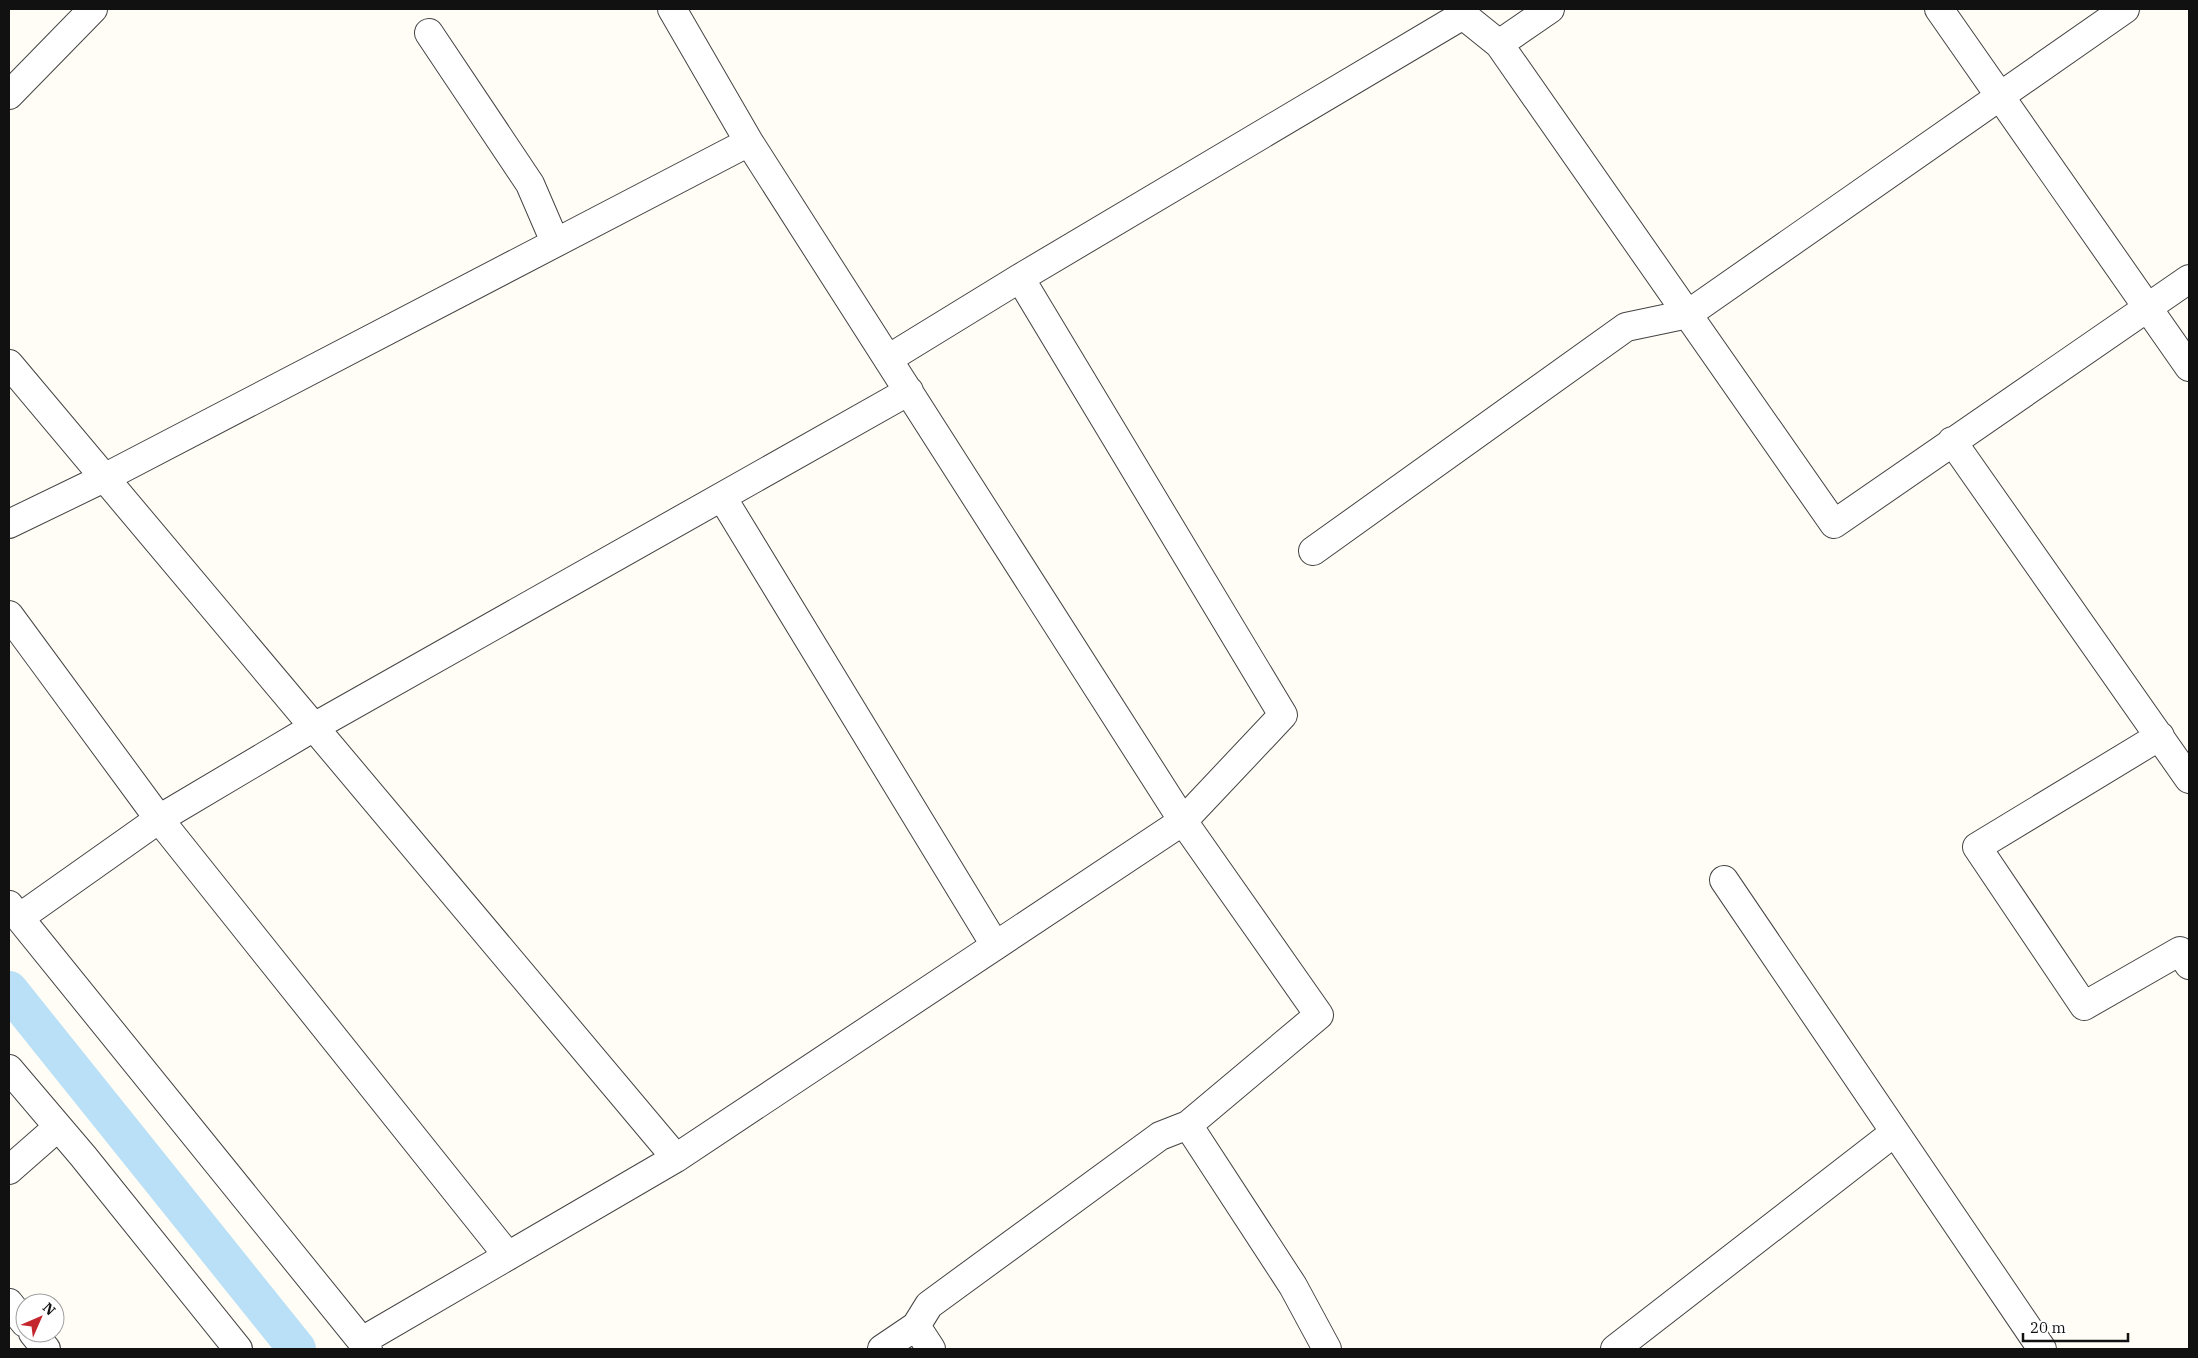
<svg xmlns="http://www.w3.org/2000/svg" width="2198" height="1358" viewBox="0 0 2198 1358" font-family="'IBM Plex Serif',serif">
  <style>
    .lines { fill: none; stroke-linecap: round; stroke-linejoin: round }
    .canal { stroke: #b9e0f7; stroke-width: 38 }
    .minor-casing { stroke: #444; stroke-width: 30 }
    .minor { stroke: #fff; stroke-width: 28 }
  </style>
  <rect width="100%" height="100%" fill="#fffdf5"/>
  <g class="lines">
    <!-- canal -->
    <path class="canal" d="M9,990L297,1349"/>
    <defs>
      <path id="minor" d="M672,9L749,142
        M1550,9L1499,44L1834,524L2189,279
        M1939,9L2189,367
        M429,33L530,184L555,242
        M9,95L93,9
        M888,359L1020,278L1463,15L1499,44
        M9,364L676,1158
        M1952,441L2189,779
        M722,497L995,945
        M9,524L104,478L749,142L1183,821L676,1158L362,1341
        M1313,551L1626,327L1688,314L2125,9
        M9,615L159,819L508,1256
        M2160,736L1977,847L2084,1006L2180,951L2189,965
        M1724,880L2042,1349
        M9,905L368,1349
        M19,918L159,819L314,727L909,391
        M9,1069L83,1156L238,1349
        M1188,1125L1293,1286L1327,1349
        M9,1170L58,1127
        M9,1303L25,1323
        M916,1326L931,1349
        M33,1333L46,1349
        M882,1349L916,1326L929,1305L1160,1136L1188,1125L1319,1015L1183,821L1283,715L1020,278
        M1615,1349L1895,1132"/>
    </defs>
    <!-- minor casing -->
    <use href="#minor" class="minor-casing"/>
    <!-- minor -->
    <use href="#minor" class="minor"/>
  </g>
  <!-- border -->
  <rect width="2198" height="1358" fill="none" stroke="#111111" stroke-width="20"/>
  <!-- north arrow -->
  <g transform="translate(40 1318) rotate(45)"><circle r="24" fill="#ffffff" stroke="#a0a0a0"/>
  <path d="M0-4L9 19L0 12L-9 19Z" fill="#c4262e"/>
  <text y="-8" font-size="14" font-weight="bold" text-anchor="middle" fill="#111111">N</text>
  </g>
  <!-- scale -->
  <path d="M2023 1333v8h105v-8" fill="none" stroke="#111111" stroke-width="2.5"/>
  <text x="2030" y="1333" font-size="15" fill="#111111" stroke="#ffffff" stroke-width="4" paint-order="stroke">20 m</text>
</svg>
